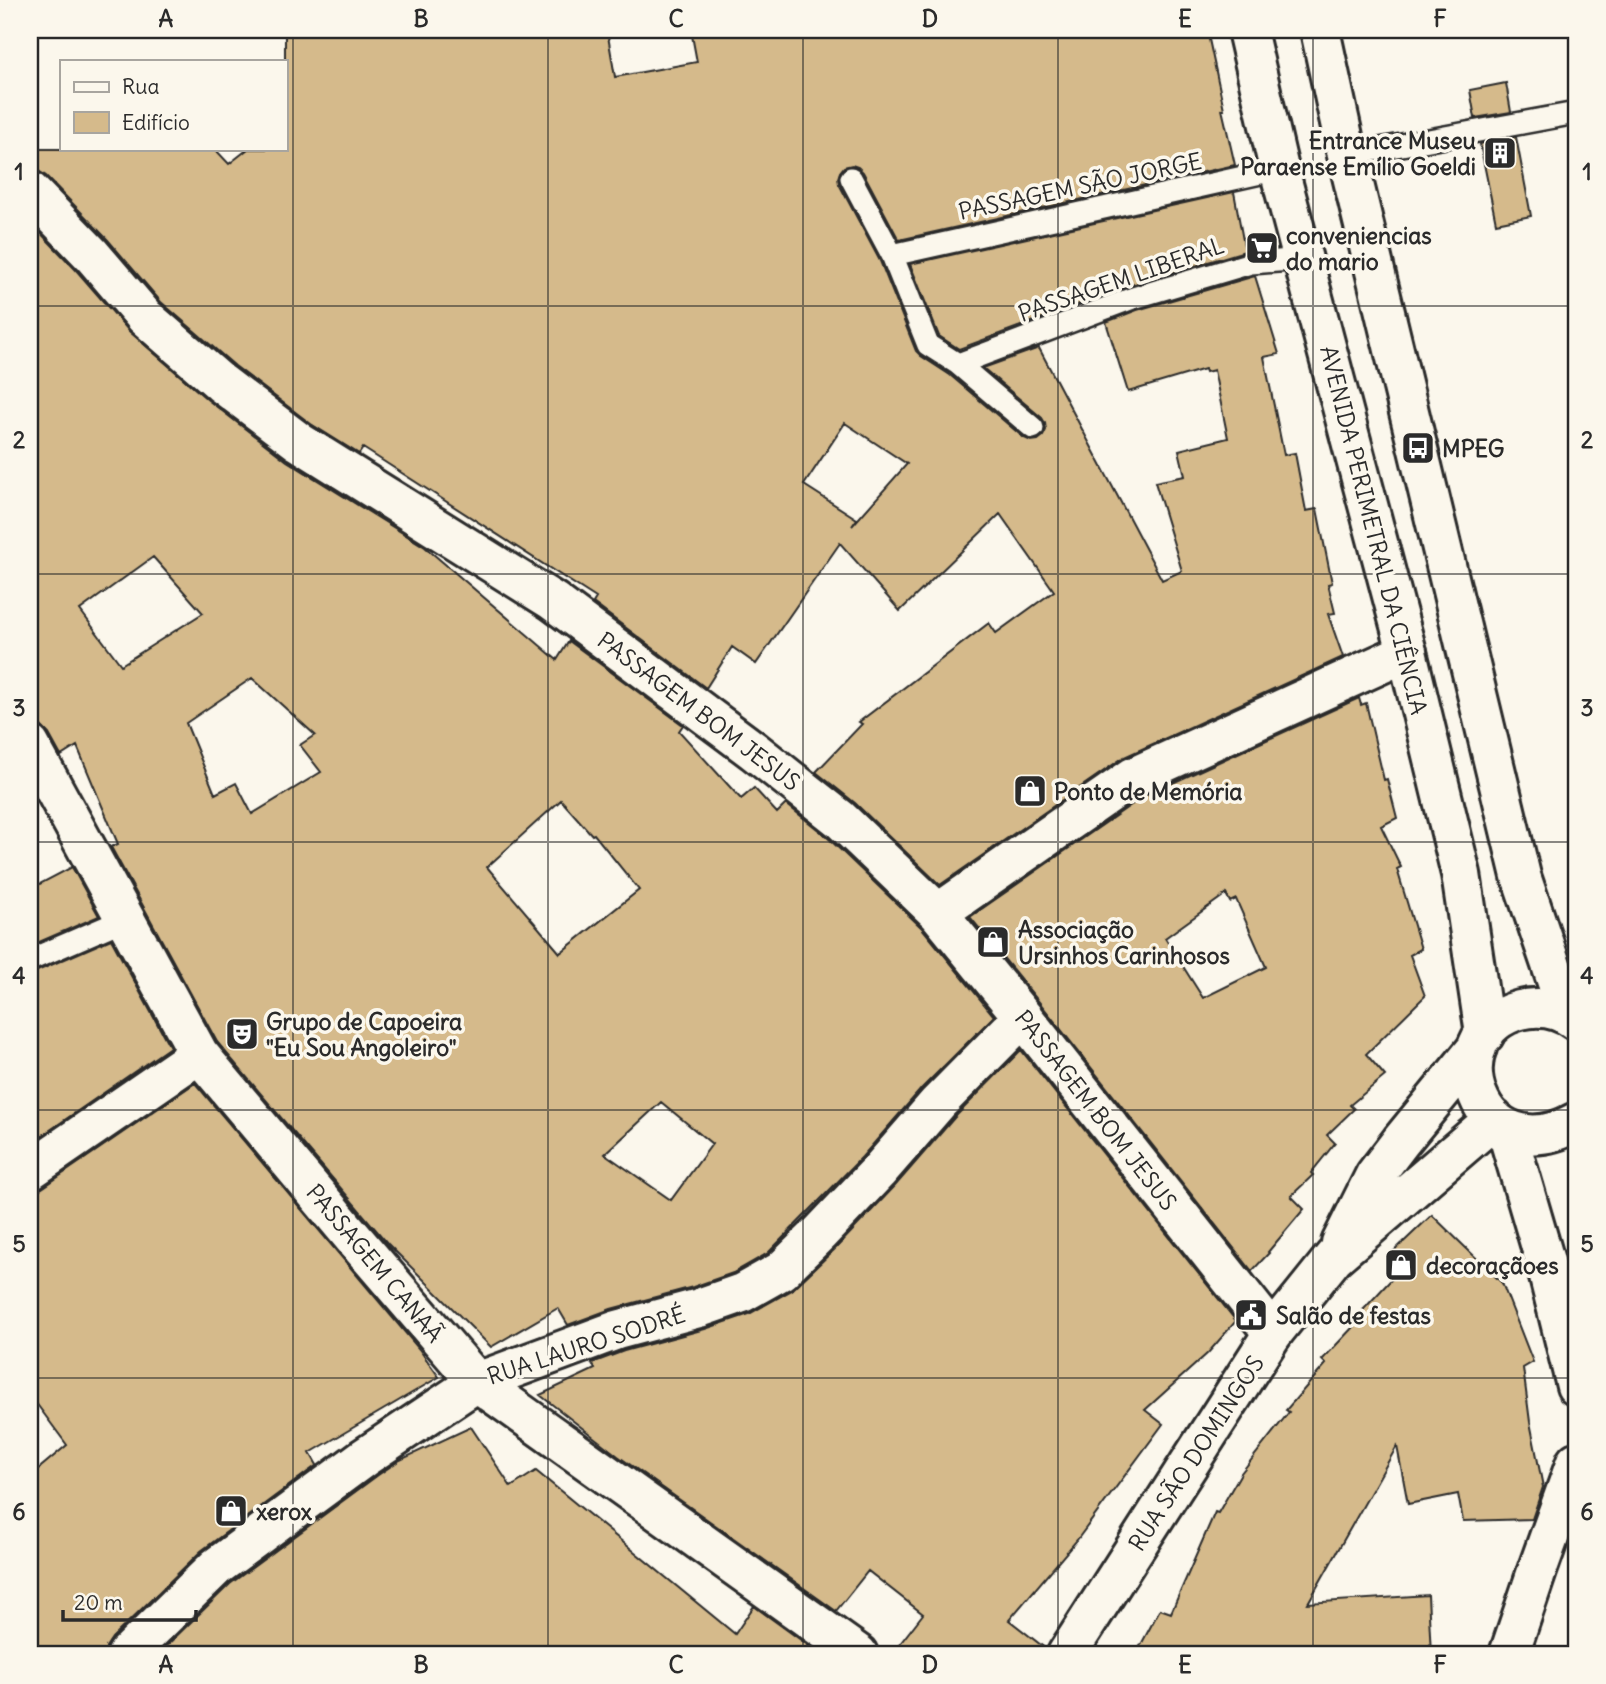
<svg xmlns="http://www.w3.org/2000/svg" width="1606" height="1684" viewBox="0 0 1606 1684" font-family="Delius,sans-serif">
  <style>
    .building { fill: #d5ba8b; stroke: #2b2b2b; stroke-width: 2; fill-rule: evenodd }
    .lines { fill: none; stroke-linecap: round; stroke-linejoin: round }
    .lane-casing { stroke: #2b2b2b; stroke-width: 26 }
    .street-casing { stroke: #2b2b2b; stroke-width: 44 }
    .secondary-casing { stroke: #2b2b2b; stroke-width: 44 }
    .lane { stroke: #fbf7ec; stroke-width: 21 }
    .street { stroke: #fbf7ec; stroke-width: 38 }
    .secondary { stroke: #fbf7ec; stroke-width: 38 }
    .grid { fill: none; stroke: #2b2b2b; stroke-width: 2; stroke-opacity: 0.55 }
    .labels { text-anchor: middle; dominant-baseline: central; stroke-width: 7; stroke-linejoin: round; paint-order: stroke }
    .poi-label { font-size: 23px; font-weight: bold; fill: #2b2b2b; stroke: #fbf7ec; text-anchor: start }
    .street-label { font-size: 23px; fill: #2b2b2b; stroke: #fbf7ec }
    .neatline { fill: none; stroke: #2b2b2b; stroke-width: 2.5 }
    .grid-label { font-size: 23px; text-anchor: middle; font-weight: bold; fill: #2b2b2b }
  </style>
  <rect width="100%" height="100%" fill="#fbf7ec"/>
  <filter id="ink" filterUnits="userSpaceOnUse"><feTurbulence type="fractalNoise" baseFrequency=".0143" numOctaves="2"/><feDisplacementMap in="SourceGraphic" scale="14" xChannelSelector="R" yChannelSelector="G"/><feConvolveMatrix kernelMatrix="1 2 1 2 8 2 1 2 1" color-interpolation-filters="sRGB"/></filter>
  <g filter="url(#ink)">
    <!-- building -->
    <path class="building" d="M285,30H607L615,77L697,62L691,30H1207L1224,109H1222L1235,165L899,240L863,172L858,167L852,165L844,167L840,172L838,178L839,184L880,261L916,351L921,356L950,375L1024,438L1031,441L1038,440L1043,436L1046,430L1045,423L1042,418L983,368L1039,348L1162,580L1182,571L1155,482L1185,476L1179,450L1228,438L1214,370L1206,372L1205,369L1128,392L1106,322L1137,310L1255,276L1279,354L1264,357L1284,455L1295,453L1306,511L1317,509L1332,583L1328,584L1335,613L1328,614L1343,657L1124,757L940,885L855,803L816,772L862,724L859,722L989,623L996,633L1054,591L1000,514L900,611L840,543L756,664L732,647L706,688L593,603L596,598L363,448L359,454L311,424L235,366L161,302L108,240L46,176L37,170H30V149H215L229,164L248,149H285ZM845,423L907,464L852,526L857,519L804,485Z
      M1506,83L1511,112L1475,118L1470,90Z
      M1516,137L1531,216L1496,223L1480,144Z
      M1234,192L1245,251L1128,286L959,349L939,336L910,264Z
      M30,222L76,270L129,331L208,400L287,461L425,547L557,660L569,641L683,725L679,731L741,799L754,788L777,813L786,804L826,836L922,928L994,1016L922,1088L862,1157L768,1253L733,1273L693,1287L611,1309L568,1325L558,1308L491,1347L388,1244L217,1042L111,847L118,844L77,746L61,756L49,734L41,726L30,723ZM153,557L203,613L121,665L80,610ZM252,678L315,735L300,745L321,772L252,814L236,783L215,794L186,723ZM561,800L592,835L594,834L639,890L560,953L487,867ZM661,1102L712,1144L671,1200L605,1154Z
      M1359,698L1361,705L1366,703L1384,780L1387,779L1397,818L1381,826L1401,867L1397,869L1421,949L1410,955L1425,996L1366,1054L1385,1076L1350,1105L1354,1109L1327,1135L1335,1143L1311,1173L1313,1175L1291,1196L1304,1209L1268,1252L1269,1253L1252,1271L1040,1003L970,917L1144,796ZM1226,894L1230,902L1236,899L1266,967L1203,998L1165,938Z
      M72,867L99,916L30,946V889Z
      M111,939L170,1047L30,1144V973L35,972Z
      M1021,1050L1236,1321L1208,1353L1145,1410L1163,1424L1077,1540L1009,1620L1046,1649L1045,1654H892L923,1614L868,1571L836,1611L618,1456L540,1395L595,1369L592,1363L624,1351L705,1329L749,1314L792,1290L836,1248L895,1186L954,1118Z
      M195,1083L419,1349L439,1377L310,1453L317,1465L201,1551L112,1638L106,1647V1654H30V1476L67,1445L30,1395V1192L42,1188Z
      M1432,1215L1502,1283L1533,1362L1523,1368L1530,1422L1543,1487L1532,1519L1463,1521L1458,1494L1408,1504L1397,1446L1308,1603L1428,1595L1431,1654H1136L1160,1609L1171,1613L1215,1512L1218,1513L1241,1473L1289,1412L1286,1410L1326,1364L1322,1360L1354,1326L1351,1323L1401,1269L1393,1252Z
      M471,1427L511,1487L536,1471L735,1634L754,1606L809,1646L802,1654H158L230,1584L378,1475L400,1460Z"/>
    <g class="lines">
      <defs>
        <path id="lane" d="M1347,155L1576,113
          M851,178L892,255L928,345L958,364L1033,428
          M892,255L1279,169
          M958,364L1133,298L1251,263L1304,259
          M30,960L125,919"/>
        <path id="street" d="M30,191L92,255L145,317L221,383L299,442L553,601L754,751L840,819L938,913L1023,1017L1273,1333
          M30,745L199,1054L355,1240L477,1382L858,1654
          M938,913L1133,777L1407,652
          M30,1170L199,1054
          M127,1654L216,1567L365,1457L477,1382L617,1330L699,1308L742,1293L781,1271L820,1233L878,1172L938,1103L1023,1017
          M1509,1654L1537,1571L1576,1462"/>
        <path id="secondary" d="M1247,30L1279,169L1407,652L1461,874L1485,1034
          M1320,30L1347,155L1521,876L1568,1015
          M1576,1021C1560,1009 1540,1005 1520,1010C1432,1033 1477,1177 1576,1122
          M1506,1128L1545,1261L1576,1386
          M1341,1243L1375,1175L1401,1141L1477,1048
          M1067,1654L1273,1333L1334,1257L1494,1119"/>
      </defs>
      <!-- lane casing -->
      <use href="#lane" class="lane-casing"/>
      <!-- street casing -->
      <use href="#street" class="street-casing"/>
      <!-- secondary casing -->
      <use href="#secondary" class="secondary-casing"/>
      <!-- lane -->
      <use href="#lane" class="lane"/>
      <!-- street -->
      <use href="#street" class="street"/>
      <!-- secondary -->
      <use href="#secondary" class="secondary"/>
    </g>
  </g>
  <!-- grid -->
  <path class="grid" d="M293,30V1654M548,30V1654M803,30V1654M1058,30V1654M1313,30V1654M30,306H1576M30,574H1576M30,842H1576M30,1110H1576M30,1378H1576"/>
  <!-- icons -->
  <defs>
    <symbol id="building-square" viewBox="-11 -11 22 22"><rect x="-9" y="-9" width="18" height="18" rx="4" fill="#2b2b2b" stroke="#fbf7ec"/><path d="M-4-6H4V6H1V3H-1V6H-4ZM-2.5-4.3h1.7v1.8h-1.7ZM.8-4.3h1.7v1.8H.8ZM-2.5-1h1.7V.8h-1.7ZM.8-1h1.7V.8H.8Z" fill="#fff"/></symbol>
    <symbol id="supermarket-square" viewBox="-11 -11 22 22"><rect x="-9" y="-9" width="18" height="18" rx="4" fill="#2b2b2b" stroke="#fbf7ec"/><path d="M-6-5.5h2.5l.6 2H6L4.5 2H-2.5L-4.4-4H-6ZM-1.5 3.2a1.3 1.3 0 1 0 .1 0ZM3 3.2a1.3 1.3 0 1 0 .1 0Z" fill="#fff"/></symbol>
    <symbol id="bus-square" viewBox="-11 -11 22 22"><rect x="-9" y="-9" width="18" height="18" rx="4" fill="#2b2b2b" stroke="#fbf7ec"/><path d="M-5-6H5V4H4V6H2V4H-2V6H-4V4H-5ZM-3.5-4V0h7V-4ZM-3.5 1.2v1.5H-2V1.2ZM2 1.2v1.5H3.5V1.2Z" fill="#fff"/></symbol>
    <symbol id="shop-square" viewBox="-11 -11 22 22"><rect x="-9" y="-9" width="18" height="18" rx="4" fill="#2b2b2b" stroke="#fbf7ec"/><path d="M-5-2.5h2.3a2.7 3.5 0 0 1 5.4 0H5L5.5 6h-11ZM-1.5-2.5h3a1.5 2.3 0 0 0-3 0Z" fill="#fff"/></symbol>
    <symbol id="theatre-square" viewBox="-11 -11 22 22"><rect x="-9" y="-9" width="18" height="18" rx="4" fill="#2b2b2b" stroke="#fbf7ec"/><path d="M-5-5.5Q0-4 5-5.5V0Q5 5 0 6Q-5 5-5 0ZM-3.3-2.5H-1v1.5H-3.3ZM1-2.5H3.3v1.5H1ZM-2.8 1Q0 5.5 2.8 1Z" fill="#fff"/></symbol>
    <symbol id="civic-square" viewBox="-11 -11 22 22"><rect x="-9" y="-9" width="18" height="18" rx="4" fill="#2b2b2b" stroke="#fbf7ec"/><path d="M-.6-6.5H3V-4.5H.6V-3L4-1V1h2V6H-6V1h2V-1L-.6-3ZM-1.2 2.5V6h2.4V2.5Z" fill="#fff"/></symbol>
  </defs>
  <g fill-rule="evenodd">
    <use href="#building-square" x="1481" y="134" width="38" height="38"/>
    <use href="#supermarket-square" x="1243" y="229" width="38" height="38"/>
    <use href="#bus-square" x="1399" y="429" width="38" height="38"/>
    <use href="#shop-square" x="1011" y="772" width="38" height="38"/>
    <use href="#shop-square" x="974" y="923" width="38" height="38"/>
    <use href="#theatre-square" x="223" y="1015" width="38" height="38"/>
    <use href="#shop-square" x="1382" y="1246" width="38" height="38"/>
    <use href="#civic-square" x="1232" y="1296" width="38" height="38"/>
    <use href="#shop-square" x="212" y="1492" width="38" height="38"/>
  </g>
  <g class="labels">
    <!-- poi labels -->
    <g class="poi-label">
      <text x="1476" y="140" text-anchor="end">Entrance Museu<tspan x="1476" dy="26">Paraense Emílio Goeldi</tspan></text>
      <text x="1286" y="235">conveniencias<tspan x="1286" dy="26">do mario</tspan></text>
      <text x="1442" y="448">MPEG</text>
      <text x="1054" y="791">Ponto de Memória</text>
      <text x="1018" y="929">Associação<tspan x="1018" dy="26">Ursinhos Carinhosos</tspan></text>
      <text x="266" y="1021">Grupo de Capoeira<tspan x="266" dy="26">"Eu Sou Angoleiro"</tspan></text>
      <text x="1426" y="1265">decoraçãoes</text>
      <text x="1276" y="1315">Salão de festas</text>
      <text x="256" y="1511">xerox</text>
    </g>
    <!-- street labels -->
    <g class="street-label">
      <text transform="translate(1080 186) rotate(-12)">PASSAGEM SÃO JORGE</text>
      <text transform="translate(1121 279) rotate(-19)">PASSAGEM LIBERAL</text>
      <text transform="translate(1374 530) rotate(76)">AVENIDA PERIMETRAL DA CIÊNCIA</text>
      <text transform="translate(699 711) rotate(37)">PASSAGEM BOM JESUS</text>
      <text transform="translate(1096 1110) rotate(52)">PASSAGEM BOM JESUS</text>
      <text transform="translate(375 1263) rotate(50)">PASSAGEM CANAÃ</text>
      <text transform="translate(586 1345) rotate(-18)">RUA LAURO SODRÉ</text>
      <text transform="translate(1196 1453) rotate(-57)">RUA SÃO DOMINGOS</text>
    </g>
  </g>
  <!-- margin -->
  <rect width="1606" height="1684" fill="none" stroke="#fbf7ec" stroke-width="77"/>
  <!-- legend -->
  <rect x="60" y="60" width="228" height="91" fill="#fbf7ec" stroke="#a8a59f" stroke-width="2"/>
  <rect x="74" y="82" width="35" height="10" fill="#fbf7ec" stroke="#a8a59f" stroke-width="2"/>
  <text x="122" y="94" font-size="21" fill="#2b2b2b">Rua</text>
  <rect x="74" y="112" width="35" height="21" fill="#d5ba8b" stroke="#a8a59f" stroke-width="2"/>
  <text x="122" y="130" font-size="21" fill="#2b2b2b">Edifício</text>
  <!-- scale -->
  <path d="M63 1610v10h133v-10" fill="none" stroke="#2b2b2b" stroke-width="3.5"/>
  <text x="74" y="1610" font-size="21" fill="#2b2b2b" stroke="#fbf7ec" stroke-width="5" paint-order="stroke">20 m</text>
  <rect x="38" y="38" width="1530" height="1608" class="neatline"/>
  <g class="grid-label">
    <text x="166" y="27">A</text>
    <text x="421" y="27">B</text>
    <text x="676" y="27">C</text>
    <text x="930" y="27">D</text>
    <text x="1185" y="27">E</text>
    <text x="1440" y="27">F</text>
    <text x="19" y="180">1</text>
    <text x="1587" y="180">1</text>
    <text x="19" y="448">2</text>
    <text x="1587" y="448">2</text>
    <text x="19" y="716">3</text>
    <text x="1587" y="716">3</text>
    <text x="19" y="984">4</text>
    <text x="1587" y="984">4</text>
    <text x="19" y="1252">5</text>
    <text x="1587" y="1252">5</text>
    <text x="19" y="1520">6</text>
    <text x="1587" y="1520">6</text>
    <text x="166" y="1673">A</text>
    <text x="421" y="1673">B</text>
    <text x="676" y="1673">C</text>
    <text x="930" y="1673">D</text>
    <text x="1185" y="1673">E</text>
    <text x="1440" y="1673">F</text>
  </g>
</svg>
